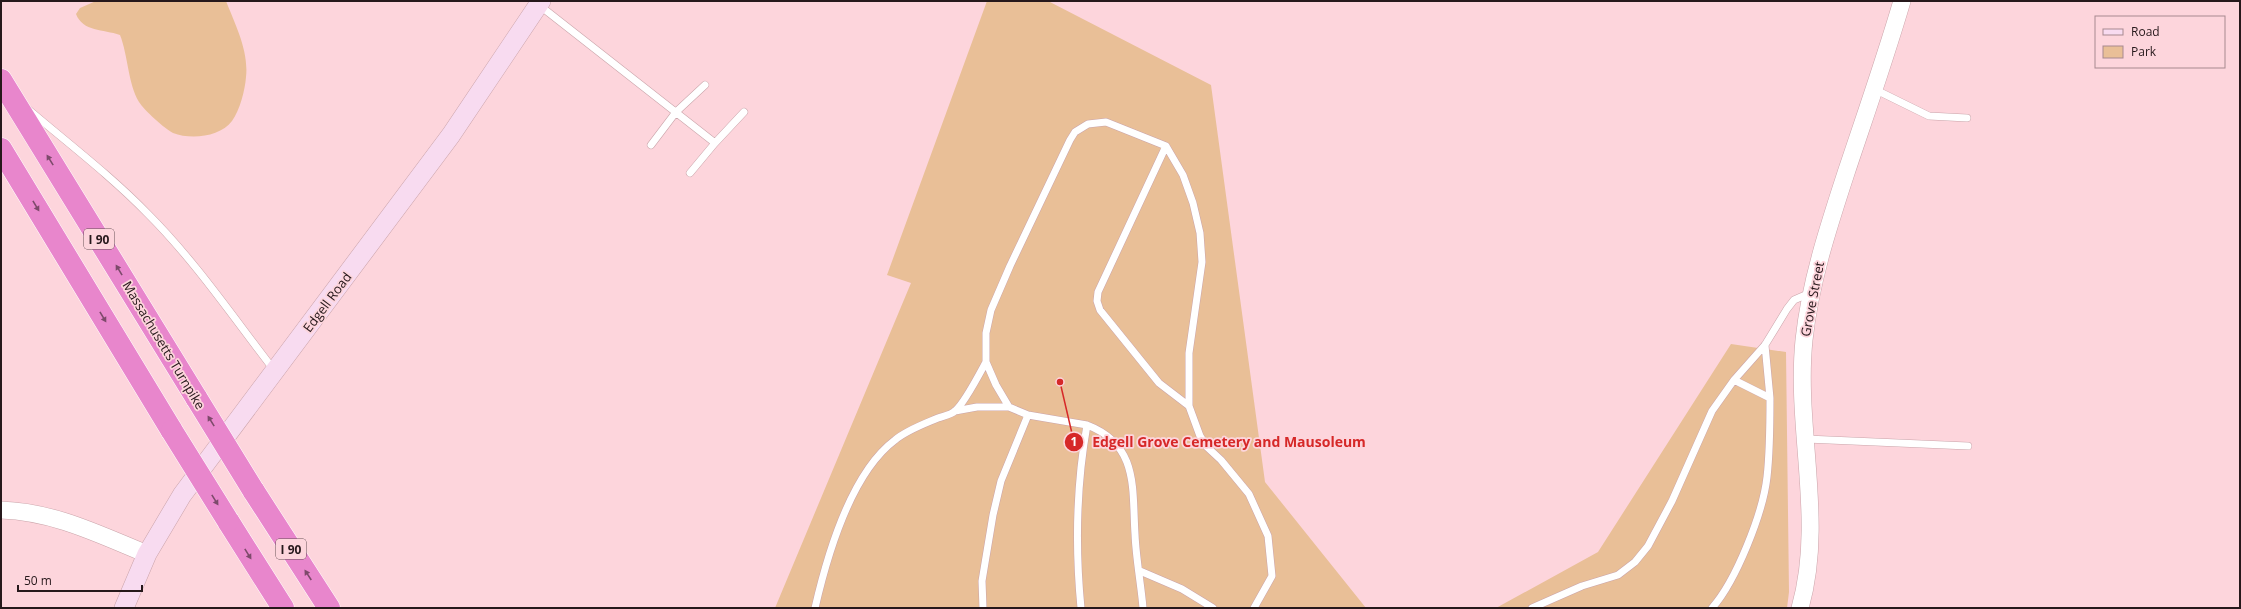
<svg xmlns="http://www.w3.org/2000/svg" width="2241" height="609" viewBox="0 0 2241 609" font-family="'Open Sans',sans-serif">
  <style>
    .green { fill: #e9bf97 }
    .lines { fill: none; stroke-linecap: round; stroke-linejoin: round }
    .service-casing { stroke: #caa4aa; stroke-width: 8 }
    .tertiary-casing { stroke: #caa4aa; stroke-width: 18 }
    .secondary-casing { stroke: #caa4aa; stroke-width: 20 }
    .motorway-casing { stroke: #fff; stroke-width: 23 }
    .service { stroke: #fff; stroke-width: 7 }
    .tertiary { stroke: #fff; stroke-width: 17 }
    .secondary { stroke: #f8dbf0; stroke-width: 19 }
    .motorway { stroke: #e886cc; stroke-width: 22 }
    .motorway-bridge-casing { stroke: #fff; stroke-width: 23; stroke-linecap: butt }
    .motorway-bridge { stroke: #e886cc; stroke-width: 22 }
    .oneway { fill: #7d4a6b }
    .labels { text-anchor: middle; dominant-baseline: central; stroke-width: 3.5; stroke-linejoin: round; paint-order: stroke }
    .shield { fill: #fdd5dc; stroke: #665155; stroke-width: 1 }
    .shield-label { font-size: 12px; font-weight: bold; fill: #26181b }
    .street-label { font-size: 13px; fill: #26181b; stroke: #fdd5dc }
    .leader { fill: none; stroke: #d62828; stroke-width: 1.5 }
    .callout-dot { fill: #d62828; stroke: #fdd5dc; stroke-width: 1.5 }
    .mark-label { font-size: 12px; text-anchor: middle; font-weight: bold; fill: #fff }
    .callout-label { font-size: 14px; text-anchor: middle; font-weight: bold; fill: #d62828; stroke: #fdd5dc; stroke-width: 3.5; stroke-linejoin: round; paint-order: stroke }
  </style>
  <rect width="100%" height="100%" fill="#fdd5dc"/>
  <!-- green -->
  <path class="green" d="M96,1H226C235,24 249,51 246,77C245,90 240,110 232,121C220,137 191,140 173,133C165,129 144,110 139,102C128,84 128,55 120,35C103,29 83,32 76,14L80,8Z
    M987,1H1048L1211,85L1265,482L1366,608H775L911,283L887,275Z
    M1731,344L1786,352L1789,592L1787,608H1496L1598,552Z"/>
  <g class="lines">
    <defs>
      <path id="service" d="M539,5L715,143L690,173
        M1874,89L1929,116L1967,118
        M29,110C69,144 111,176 148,214C195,261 233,317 274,370
        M715,143L744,112
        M651,145L676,112L705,85
        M1166,146L1098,292L1097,301L1100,310L1159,383L1189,406
        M1765,345L1770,398
        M955,411L977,407H1009
        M1087,425C1139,445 1132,488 1135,534C1136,559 1141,584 1143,608
        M1806,439L1968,446
        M1140,571L1182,589L1213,608
        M815,608C827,556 851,473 895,440C907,430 924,424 938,418C943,416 951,415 955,411C964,404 980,373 986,362
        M983,608L982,581L993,515L1001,481L1028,415
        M1081,608C1075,546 1076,487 1087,425L1028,415L1009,407L996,385L986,362V333L991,310L1010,266L1070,140L1075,132L1088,124L1106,122L1166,146L1183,175L1193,203L1200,233L1202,262L1189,353V406L1200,436L1207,447L1221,460L1249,494L1268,536L1272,576L1254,608
        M1532,608L1582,586L1618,575L1635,562L1648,546L1672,501L1712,411L1734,380L1765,345L1787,309L1794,300L1810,293
        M1712,608C1736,581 1763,513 1767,477C1770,451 1770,424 1770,398L1734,380"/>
      <path id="tertiary" d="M1,510C55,512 98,534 147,554
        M1800,608C1825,521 1795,429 1804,340C1810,283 1828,228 1846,173C1865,116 1885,59 1902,1"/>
      <path id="secondary" d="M124,608L147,554L182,495L451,135L541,1"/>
      <path id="motorway" d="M1,80L197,399
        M1,149L172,431
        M253,490L329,608
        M228,521L283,608"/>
    </defs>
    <!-- service casing -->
    <use href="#service" class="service-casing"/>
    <!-- tertiary casing -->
    <use href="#tertiary" class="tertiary-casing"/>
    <!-- secondary casing -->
    <use href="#secondary" class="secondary-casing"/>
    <!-- motorway casing -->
    <use href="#motorway" class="motorway-casing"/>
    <!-- service -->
    <use href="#service" class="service"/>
    <!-- tertiary -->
    <use href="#tertiary" class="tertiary"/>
    <!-- secondary -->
    <use href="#secondary" class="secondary"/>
    <!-- motorway -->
    <use href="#motorway" class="motorway"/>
    <defs>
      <path id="motorway-bridge" d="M197,399L253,490
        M172,431L228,521"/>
    </defs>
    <!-- motorway-bridge casing -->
    <use href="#motorway-bridge" class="motorway-bridge-casing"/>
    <!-- motorway-bridge -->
    <use href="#motorway-bridge" class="motorway-bridge"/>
  </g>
  <!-- one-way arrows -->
  <defs><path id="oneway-solid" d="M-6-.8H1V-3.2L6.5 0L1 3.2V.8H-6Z"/></defs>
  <g class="oneway">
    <use href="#oneway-solid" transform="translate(50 160) rotate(-122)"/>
    <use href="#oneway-solid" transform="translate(36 206) rotate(59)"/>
    <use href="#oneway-solid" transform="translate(119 270) rotate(-121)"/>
    <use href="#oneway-solid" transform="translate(103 317) rotate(59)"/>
    <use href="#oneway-solid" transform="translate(211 421) rotate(-122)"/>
    <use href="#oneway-solid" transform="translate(215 500) rotate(58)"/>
    <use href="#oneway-solid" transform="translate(248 554) rotate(58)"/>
    <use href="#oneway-solid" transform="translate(308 575) rotate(-123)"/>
  </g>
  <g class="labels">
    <!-- shield labels -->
    <g class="shield">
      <rect x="84" y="229" width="30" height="20" rx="3"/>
      <rect x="276" y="539" width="30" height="20" rx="3"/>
    </g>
    <g class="shield-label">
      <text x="99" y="239">I 90</text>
      <text x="291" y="549">I 90</text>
    </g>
    <!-- street labels -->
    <g class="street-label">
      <text transform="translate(1812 299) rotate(-79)">Grove Street</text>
      <text transform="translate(327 302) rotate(-53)">Edgell Road</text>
      <text transform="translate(164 345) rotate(59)">Massachusetts Turnpike</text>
    </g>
  </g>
  <!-- callouts -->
  <path class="leader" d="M1060 382L1074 442"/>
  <g class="callout-dot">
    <circle cx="1060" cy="382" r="4"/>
    <circle cx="1074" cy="442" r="10"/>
  </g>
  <g class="mark-label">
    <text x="1074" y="446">1</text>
  </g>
  <g class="callout-label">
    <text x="1229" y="447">Edgell Grove Cemetery and Mausoleum</text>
  </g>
  <!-- border -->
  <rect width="2241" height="609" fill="none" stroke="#26181b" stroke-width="4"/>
  <!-- legend -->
  <rect x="2095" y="16" width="130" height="52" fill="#fdd5dc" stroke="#a7898f"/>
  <rect x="2103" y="29" width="20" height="6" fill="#f8dbf0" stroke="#a7898f"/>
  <text x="2131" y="36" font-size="12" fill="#26181b">Road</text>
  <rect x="2103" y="46" width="20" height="12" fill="#e9bf97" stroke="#a7898f"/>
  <text x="2131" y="56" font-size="12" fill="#26181b">Park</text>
  <!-- scale -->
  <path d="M18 585v6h124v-6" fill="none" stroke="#26181b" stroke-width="2"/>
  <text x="24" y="585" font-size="12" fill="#26181b" stroke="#fdd5dc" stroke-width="3" paint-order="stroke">50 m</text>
</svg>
